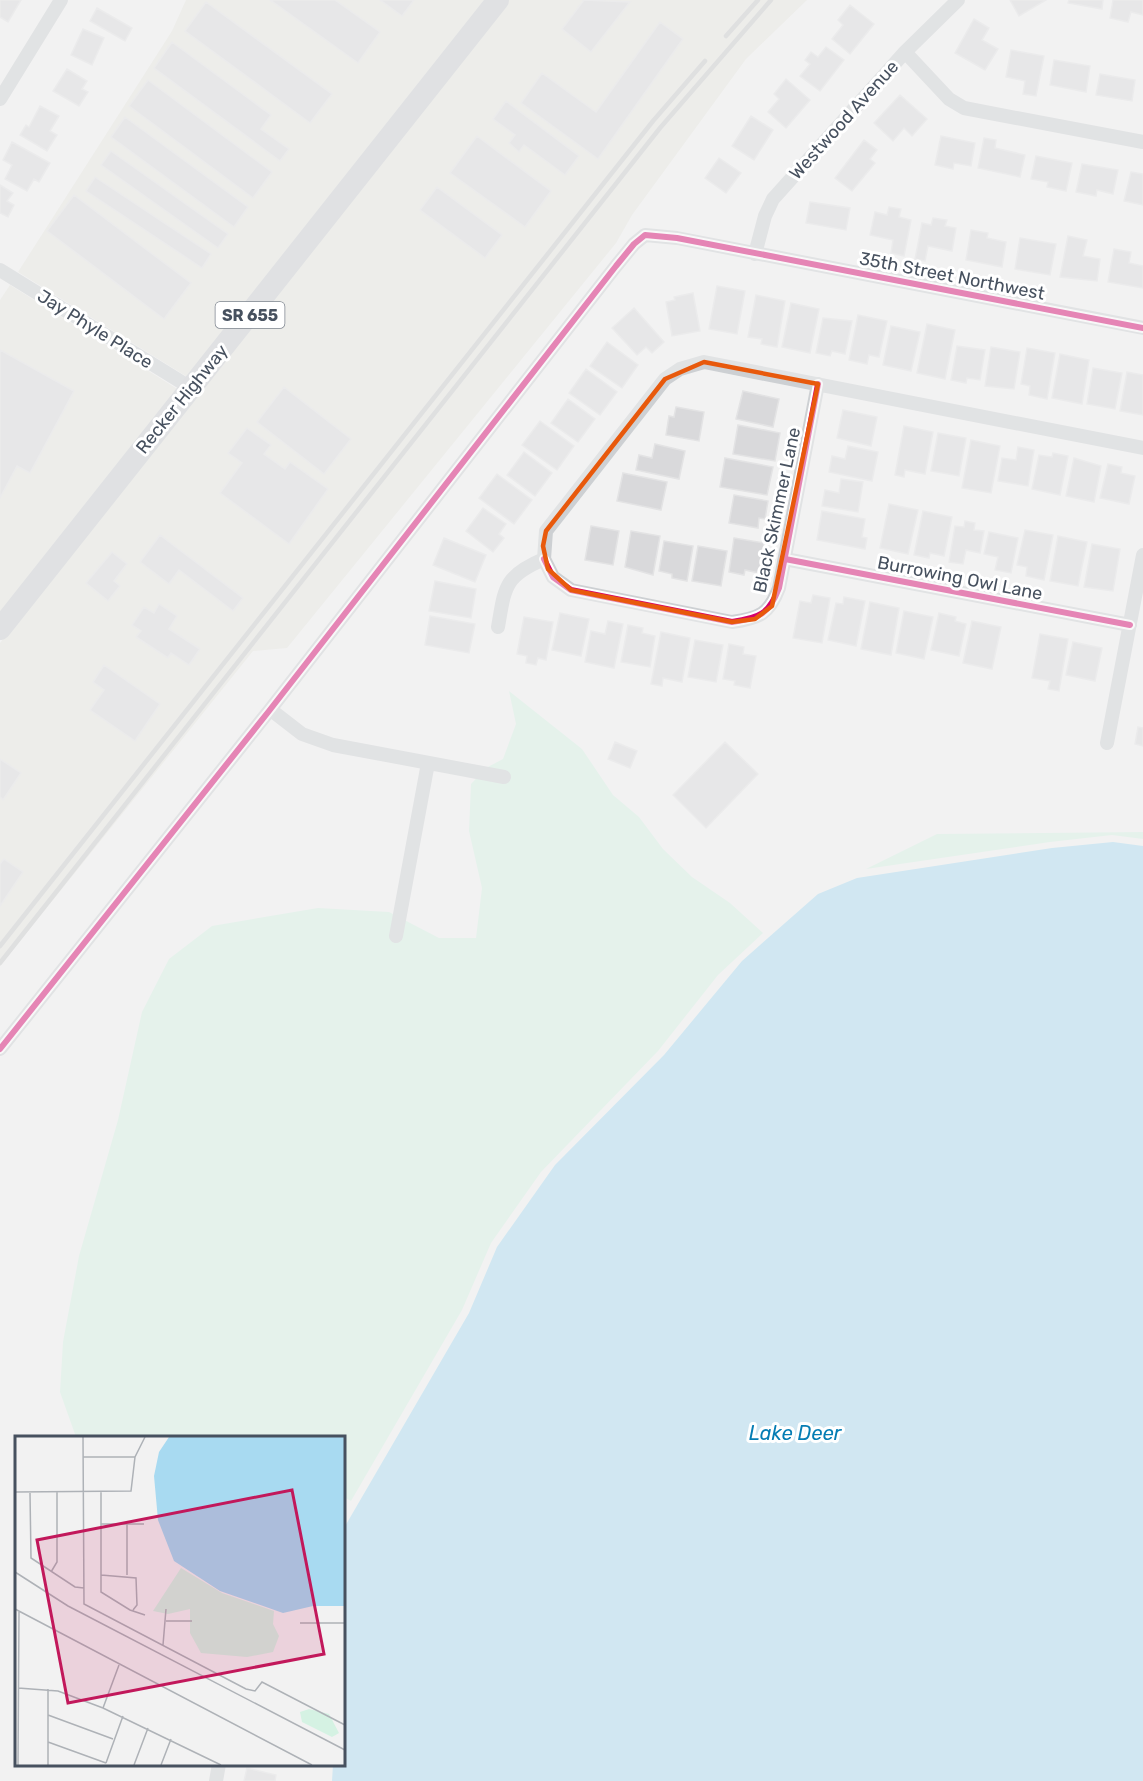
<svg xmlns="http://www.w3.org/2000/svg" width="1143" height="1781" viewBox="0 0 1143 1781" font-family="Rubik,sans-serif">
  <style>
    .commercial { fill: #e6e6e0 }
    .green { fill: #d5f2e3 }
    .water { fill: #a8daf1 }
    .building { fill: #d9d9db; stroke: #e3e3e4; stroke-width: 1.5 }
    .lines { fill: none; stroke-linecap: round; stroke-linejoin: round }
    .street { stroke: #cdd0d3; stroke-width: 14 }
    .primary { stroke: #c9ccd0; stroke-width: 22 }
    .rail { stroke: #c8c9cb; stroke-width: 4.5 }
    .cycleway-casing { stroke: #fff; stroke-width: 10 }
    .cycleway { stroke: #d6006c; stroke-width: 6 }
    .marked { fill: none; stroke: #e8590c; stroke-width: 4.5; stroke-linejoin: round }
    .labels { text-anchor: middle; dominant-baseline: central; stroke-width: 6; stroke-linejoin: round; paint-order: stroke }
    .shield { fill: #fff; stroke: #7e858f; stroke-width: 1.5 }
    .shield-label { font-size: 16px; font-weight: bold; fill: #47515f }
    .street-label { font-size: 18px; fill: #47515f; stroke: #fff }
    .water-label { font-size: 20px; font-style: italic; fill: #057db4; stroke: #fff }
    .inset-road { fill: none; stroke: #aeb2b7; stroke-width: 1.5 }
    .view { fill: #c2185b; fill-opacity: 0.15; stroke: #c2185b; stroke-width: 3 }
    .inset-edge { fill: none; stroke: #47515f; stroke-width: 3 }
  </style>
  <rect width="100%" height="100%" fill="#f2f2f2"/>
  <!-- commercial -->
  <path class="commercial" d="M186,0H487L189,378L18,272L172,31Z
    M509,0H807L746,59L632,215L616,243L287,648L253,651L0,966V643Z
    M10,285L179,390L0,615V300Z"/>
  <!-- green -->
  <path class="green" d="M509,691L582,749L613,795L639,817L663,849L692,877L730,903L763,933L718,975L658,1051L541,1172L491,1243L462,1310L351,1501L344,1497V1438L76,1437L60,1392L63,1342L79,1256L118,1120L142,1012L169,959L212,926L318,908L389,912L439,938H476L482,888L469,831L471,784L486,768L503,759L516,724Z
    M1143,832V839L1112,835L1050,842L866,869L937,834Z"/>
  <!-- water -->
  <path class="water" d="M1113,842L1143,846V1781H332L333,1765L344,1764V1528L469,1313L497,1247L555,1165L664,1055L742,961L818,894L857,878L1052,848Z"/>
  <!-- building -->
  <path class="building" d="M0,0H21L8,22L0,17Z
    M270,0H335L380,32L358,63Z
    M380,0H414L402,16Z
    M584,0L630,2L591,52L562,29Z
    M1010,0H1046L1019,16Z
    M1069,0H1103L1102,9L1068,3Z
    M1113,0H1143V15L1131,12L1128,22L1110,18Z
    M206,2L332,94L310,123L185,31Z
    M850,5L874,24L850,54L832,39L843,25L838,20Z
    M97,8L132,28L125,41L90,21Z
    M974,19L989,28L982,40L998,49L985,70L955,53Z
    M660,22L683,39L598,159L521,103L542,73L596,112Z
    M83,29L104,38L92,65L71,55Z
    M172,42L271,115L261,129L289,149L280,161L154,68Z
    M826,47L844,60L820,91L800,76L810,64L805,60L811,52L818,57Z
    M1011,50L1044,56L1036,96L1023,94L1025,81L1006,77Z
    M1054,60L1090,66L1086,92L1050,85Z
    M67,69L87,81L82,89L88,92L79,106L53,91Z
    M1100,74L1135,80L1132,101L1096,95Z
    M786,79L810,100L786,128L768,112L779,99L774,94Z
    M148,80L272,172L253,198L129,106Z
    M900,95L927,119L912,136L904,128L893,141L874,123Z
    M506,101L579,156L565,175L524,145L519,152L509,143L515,135L493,119Z
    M40,106L59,116L50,131L57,135L47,151L20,135L26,125L29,127Z
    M751,116L773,130L754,160L732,146Z
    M125,117L248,207L234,227L111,137Z
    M477,136L551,191L525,227L450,173Z
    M941,136L975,143L971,166L954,163L953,169L935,165Z
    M984,138L996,140L995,148L1025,155L1020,177L978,168Z
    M864,140L877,150L870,159L875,163L852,191L835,178Z
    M12,142L50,163L39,182L34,179L27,191L5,179L12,165L3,160Z
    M111,151L228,234L218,248L101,165Z
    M1036,156L1072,163L1066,191L1047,187L1048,182L1031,179Z
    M719,158L741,173L726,193L705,178Z
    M1082,164L1118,170L1113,194L1097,190L1096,196L1076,192Z
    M1131,172L1143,174V205L1124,201Z
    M95,177L211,254L202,268L86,191Z
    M0,185L13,193L7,201L14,205L8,217L0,213Z
    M437,187L502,235L485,258L420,210Z
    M74,195L191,283L164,319L47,231Z
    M810,202L850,208L846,230L806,223Z
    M889,207L901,209L899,217L911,220L904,256L891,253L893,240L870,235L875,212L887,215Z
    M933,218L947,220L945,226L956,228L952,251L928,246L925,261L915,259L922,223L931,225Z
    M971,230L988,233L987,238L1006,242L1002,267L966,260Z
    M1068,236L1087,240L1083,256L1100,259L1097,281L1060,277Z
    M1020,238L1056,244L1050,275L1015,269Z
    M1114,249L1131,252L1129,263L1143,266V288L1108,282Z
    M717,286L745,291L737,334L709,329Z
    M693,293L700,331L672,336L666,302L675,300L674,297Z
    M756,295L785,301L777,347L761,344L762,339L748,337Z
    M791,303L819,309L810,353L782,347Z
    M634,308L664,342L652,353L646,347L637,355L612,328Z
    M858,315L887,321L879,357L869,355L867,364L849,360Z
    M823,318L852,321L845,354L832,351L830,356L816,353Z
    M927,324L955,330L945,379L917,373Z
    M891,326L920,332L911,371L883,365Z
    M607,342L638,365L622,388L590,366Z
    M957,346L985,350L980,380L967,378L966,383L951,380Z
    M991,347L1020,352L1014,389L985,386Z
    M1027,348L1055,353L1047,399L1029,395L1030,386L1021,384Z
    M0,350L74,391L30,473L17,466L0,498Z
    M1060,354L1089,360L1082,404L1052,398Z
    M1093,368L1122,373L1115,409L1087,404Z
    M586,369L617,392L600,415L569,393Z
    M1127,372L1143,375V415L1120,411Z
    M284,387L351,439L324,474L257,422Z
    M743,391L779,399L773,427L736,419Z
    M568,399L595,419L578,442L551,423Z
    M676,407L704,412L699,441L666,435L669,416L674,417Z
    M843,410L877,417L871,446L837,438Z
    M540,421L574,446L557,470L522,445Z
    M738,425L780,433L775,461L733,454Z
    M904,426L933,432L925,474L905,470L904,477L895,475Z
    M247,428L271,445L264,454L285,469L290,462L328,489L289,544L220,493L242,463L228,453Z
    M938,433L966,438L959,476L931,471Z
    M971,440L1000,446L991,493L962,488Z
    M655,444L685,451L679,479L636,470L639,455L652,458Z
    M848,446L878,452L872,481L829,472L832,456L845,459Z
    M1018,447L1034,450L1028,486L998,481L1002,458L1016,460Z
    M524,452L552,473L535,496L507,475Z
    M1053,453L1068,456L1060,495L1032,489L1039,455L1052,457Z
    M725,458L773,467L767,495L720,487Z
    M1074,458L1101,466L1094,502L1066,496Z
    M1108,464L1122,467L1121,473L1135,476L1129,504L1100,498Z
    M623,473L667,482L661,510L617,501Z
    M497,474L532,500L514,524L479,498Z
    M841,479L863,482L858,512L822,506L825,490L839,493Z
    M734,495L768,501L765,519L759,518L758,528L729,523Z
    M889,504L918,510L908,554L880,548Z
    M483,508L506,524L499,534L504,538L493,552L466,531Z
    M822,511L865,519L862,537L867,538L865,549L817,540Z
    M923,511L952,517L944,556L930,553L929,558L914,555Z
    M965,521L975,523L974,530L984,531L980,553L966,550L963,564L949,562L955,526L964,527Z
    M591,526L619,531L613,565L585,560Z
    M1025,530L1053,535L1044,580L1026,576L1027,567L1017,565Z
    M631,531L660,536L653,575L625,567Z
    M989,532L1018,538L1011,573L995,570L998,557L984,554Z
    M160,535L243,598L233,611L179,570L169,584L140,562Z
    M1058,536L1087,542L1078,586L1050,581Z
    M444,538L486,555L475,582L433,565Z
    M734,538L764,543L759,573L745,570L744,575L729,572Z
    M664,541L693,546L687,581L672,578V574L659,571Z
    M1092,544L1120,549L1113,591L1084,587Z
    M698,546L727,551L721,586L692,581Z
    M112,552L127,564L114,581L120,586L108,601L86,583Z
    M435,581L476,589L471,618L429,611Z
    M813,595L830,598L822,643L793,638L800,601L811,603Z
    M844,597L865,601L856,646L828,640L836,603L843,604Z
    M870,602L899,608L891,655L861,649Z
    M159,604L177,616L169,629L200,649L189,665L171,653L168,658L136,637L141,631L132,625L144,607L154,613Z
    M904,611L933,617L924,659L896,653Z
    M560,613L589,619L581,656L552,650Z
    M939,613L956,617L955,621L966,624L959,656L931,650Z
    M430,616L475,624L469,653L425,645Z
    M524,617L553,622L546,660L538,658L536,665L526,663L527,656L517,654Z
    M608,621L623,624L614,668L585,662L591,631L605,634Z
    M972,621L1001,627L992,669L963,663Z
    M628,625L643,628L642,633L655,636L650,667L621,662Z
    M661,632L690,638L682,682L663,678L662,686L651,684Z
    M1040,634L1068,639L1059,691L1048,689L1050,681L1032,678Z
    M695,640L723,645L716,682L688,677Z
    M1073,642L1102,648L1095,681L1066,675Z
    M729,644L744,647L743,654L756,656L750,688L734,685L735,681L723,679Z
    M104,665L160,704L135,741L90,710L104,690L93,682Z
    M1138,727L1143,728V746L1135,744Z
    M615,742L637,751L630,768L608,759Z
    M725,742L758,774L706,828L673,795Z
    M0,759L21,773L3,800L0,797Z
    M4,859L23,872L0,906V864Z
    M247,1768L276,1775L275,1781H244Z"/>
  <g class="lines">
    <!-- street -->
    <path class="street" d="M905,52L949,99L964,108L1143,142
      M0,99L61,0
      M755,254L765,216L773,199L905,52L958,0
      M0,270L191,388
      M544,559L553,577L571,590L732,622C760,618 769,614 779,588L818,384
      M785,559L1130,625
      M498,627C505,587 504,576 544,559L546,531L665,379L680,369L704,362L1143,448
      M271,710L302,734L333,745L504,777
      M1107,743L1143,555
      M396,936L428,763
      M0,1049L269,711L616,266L634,244L645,235L677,238L1143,328
      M216,1781L219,1764"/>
    <!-- primary -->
    <path class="primary" d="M0,629L498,0"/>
    <!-- rail -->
    <path class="rail" d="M726,36L758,0
      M0,946L653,121L705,61
      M0,963L660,128L771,0"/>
    <defs>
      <path id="cycleway" d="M544,559L553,577L571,590L732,622C760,618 769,614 779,588L818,384
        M785,559L1130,625
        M0,1049L269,711L616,266L634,244L645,235L677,238L1143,328"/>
    </defs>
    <!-- cycleway casing -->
    <use href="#cycleway" class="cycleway-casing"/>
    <!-- cycleway -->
    <use href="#cycleway" class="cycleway"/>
  </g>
  <!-- marked area -->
  <path d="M0 0H1143V1781H0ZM704,362L818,384L772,606L755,619L732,622L571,590L548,569L543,546L546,531L665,379Z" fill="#f2f2f2" fill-opacity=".55" fill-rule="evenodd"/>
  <path class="marked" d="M704,362L818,384L772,606L755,619L732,622L571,590L548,569L543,546L546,531L665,379Z"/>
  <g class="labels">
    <!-- shield labels -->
    <rect class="shield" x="215.5" y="302" width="69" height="26" rx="4.5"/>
    <g class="shield-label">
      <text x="250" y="315">SR 655</text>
    </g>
    <!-- street labels -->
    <g class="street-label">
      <text transform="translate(844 120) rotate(-48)">Westwood Avenue</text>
      <text transform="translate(952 276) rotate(11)">35th Street Northwest</text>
      <text transform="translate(95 329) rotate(32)">Jay Phyle Place</text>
      <text transform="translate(182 399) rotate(-51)">Recker Highway</text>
      <text transform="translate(777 510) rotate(-78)">Black Skimmer Lane</text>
      <text transform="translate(960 578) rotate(11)">Burrowing Owl Lane</text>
    </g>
    <!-- water labels -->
    <g class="water-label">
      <text x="795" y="1433">Lake Deer</text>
    </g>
  </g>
  <!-- overview -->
  <g transform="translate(15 1436)">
    <rect width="330" height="330" fill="#f2f2f2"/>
    <path d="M166,132L207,157L259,175L258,188L264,200L258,216L232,221L186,217L175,197V173L153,178L138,175ZM294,273L314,278L324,297L317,301L287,286L285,276Z" fill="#d5f2e3"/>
    <path d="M154,1H330V170H298L268,177L205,155L159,125L143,84L139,40L144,16Z" fill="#a8daf1"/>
    <path class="inset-road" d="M68,1L69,168L231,253L240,255L247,246L330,289M68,21H120M86,55V156L115,174L130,179M1,56L116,55L120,21L130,1M15,57L16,122L60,151L69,152M86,88H129M112,88V139M0,136L53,170L330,314M36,136L42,126V56M86,139L121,142L122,169L118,174M0,173L297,329M151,185H177M285,187H330M148,209L151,173M3,252L43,255L88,272L206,329M33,253V329M88,272L104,229M33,279L98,303M33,306L91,327M91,327L108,280M3,329L4,176M119,329L133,292M146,329L156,303"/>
    <path class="view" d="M277,54L309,218L53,267L22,104Z"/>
    <rect width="330" height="330" class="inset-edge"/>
  </g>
</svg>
